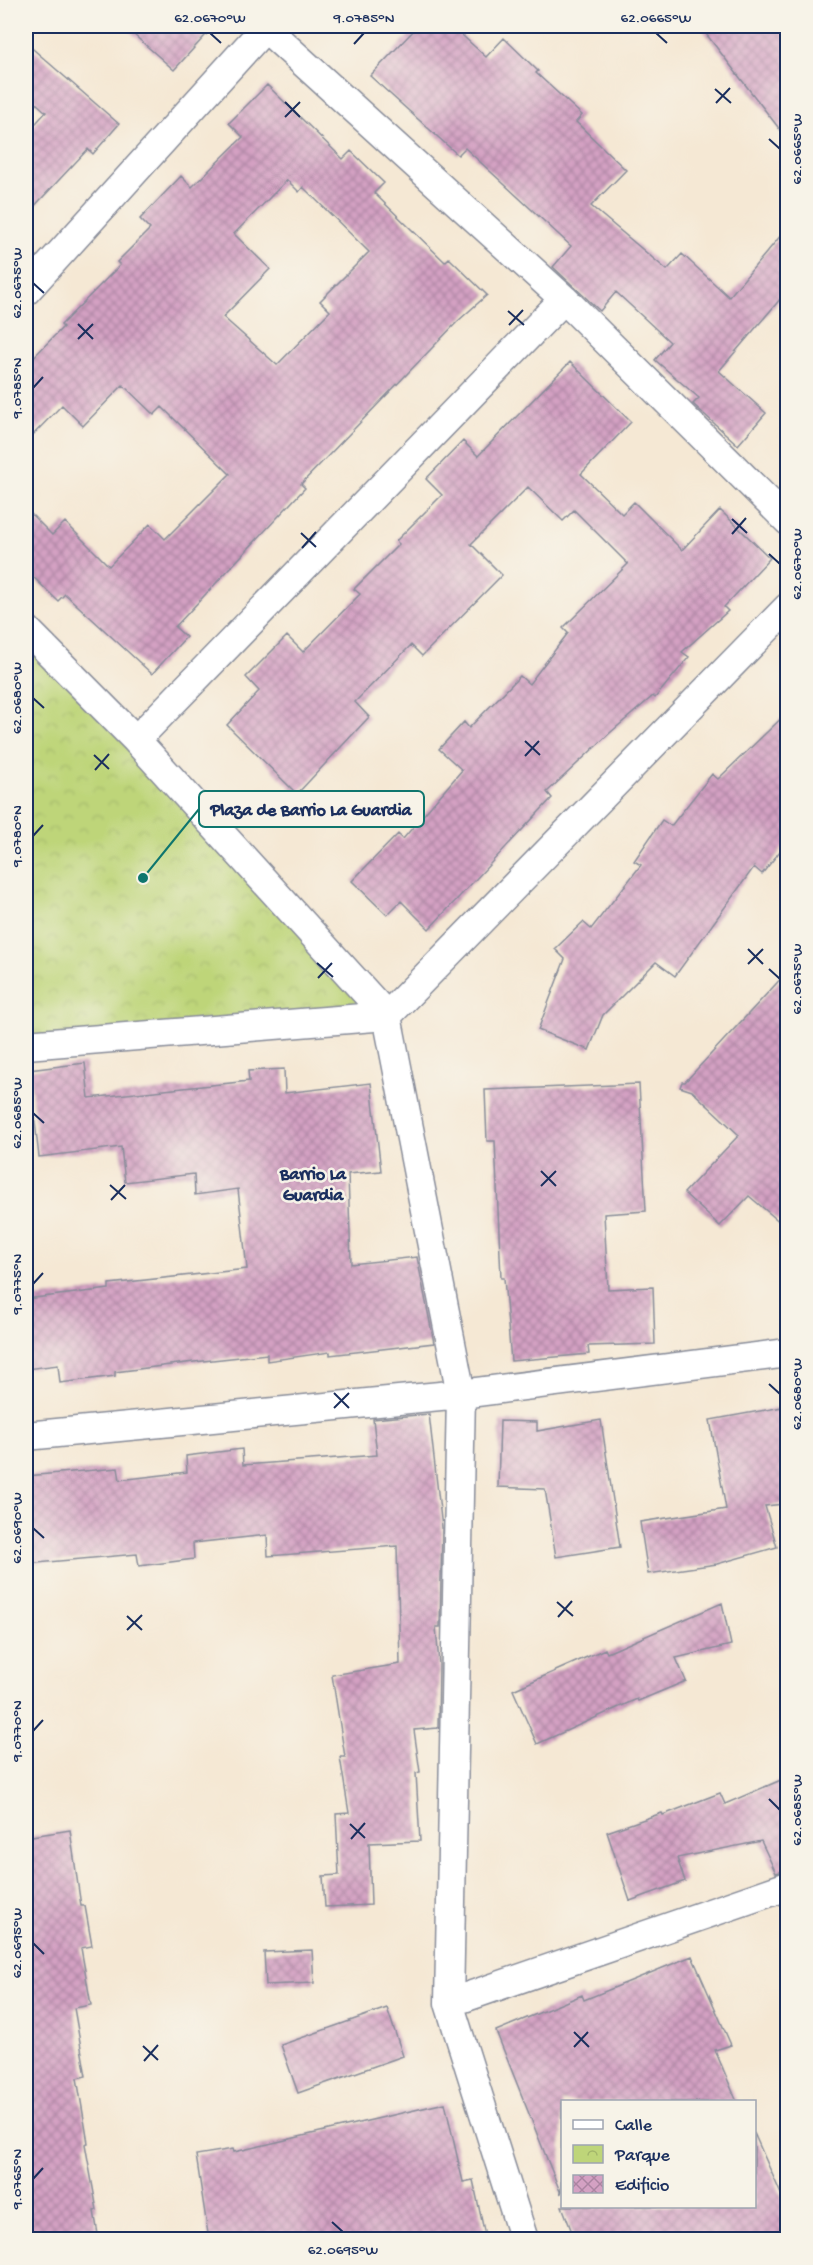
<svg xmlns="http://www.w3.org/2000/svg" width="813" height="2265" viewBox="0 0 813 2265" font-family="'Gochi Hand',sans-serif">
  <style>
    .park { fill: url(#park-crowns); stroke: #6c826c; stroke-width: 1.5 }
    .building { fill: url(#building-cross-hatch); fill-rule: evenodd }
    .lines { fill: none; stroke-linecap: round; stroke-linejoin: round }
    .minor-casing { stroke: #888c99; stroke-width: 31 }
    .minor { stroke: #fff; stroke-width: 28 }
    .ticks { fill: none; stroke: #1b2f5e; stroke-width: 2 }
    .labels { text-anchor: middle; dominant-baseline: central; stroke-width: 5; stroke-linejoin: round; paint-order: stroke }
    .neighbourhood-label { font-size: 18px; font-weight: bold; fill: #1b2f5e; stroke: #f7f3e8 }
    .leader { fill: none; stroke: #0f766e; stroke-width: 2 }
    .callout-dot { fill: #0f766e; stroke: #f7f3e8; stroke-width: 2 }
    .callout { fill: #f7f3e8; stroke: #0f766e; stroke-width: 2 }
    .callout-label { font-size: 18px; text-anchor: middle; font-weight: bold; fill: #1b2f5e }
    .neatline { fill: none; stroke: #1b2f5e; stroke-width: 2 }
    .ticks-label { font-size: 15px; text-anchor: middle; fill: #1b2f5e }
  </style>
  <defs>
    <pattern id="park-crowns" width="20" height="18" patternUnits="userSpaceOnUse" patternTransform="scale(1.5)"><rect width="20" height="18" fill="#bed579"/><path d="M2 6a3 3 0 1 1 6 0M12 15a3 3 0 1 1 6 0" fill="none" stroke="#a3b76b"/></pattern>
    <pattern id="building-cross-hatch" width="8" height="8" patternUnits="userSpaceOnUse" patternTransform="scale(1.5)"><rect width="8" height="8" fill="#d4a1c3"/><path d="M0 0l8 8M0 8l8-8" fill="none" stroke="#ab84a2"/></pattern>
  </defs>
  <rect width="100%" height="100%" fill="#f7f3e8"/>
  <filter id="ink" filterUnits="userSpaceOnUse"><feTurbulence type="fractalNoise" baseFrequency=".0167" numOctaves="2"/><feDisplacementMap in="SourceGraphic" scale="12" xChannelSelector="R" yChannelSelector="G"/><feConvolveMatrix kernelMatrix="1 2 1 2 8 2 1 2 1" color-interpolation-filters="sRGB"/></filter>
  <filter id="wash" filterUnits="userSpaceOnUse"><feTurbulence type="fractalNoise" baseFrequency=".008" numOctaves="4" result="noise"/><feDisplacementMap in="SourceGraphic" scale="24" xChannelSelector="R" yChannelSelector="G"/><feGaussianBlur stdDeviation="1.35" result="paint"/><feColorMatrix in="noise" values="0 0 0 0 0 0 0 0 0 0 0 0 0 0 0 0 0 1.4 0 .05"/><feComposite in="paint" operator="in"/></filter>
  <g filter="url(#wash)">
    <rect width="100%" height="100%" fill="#f5e8d4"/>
    <!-- park -->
    <path class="park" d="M26,629L387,1016L26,1045Z"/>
    <g id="blocks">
      <!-- building -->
      <path class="building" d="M124,26H214L174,70Z
        M418,26H452L486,57L504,38L538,71L536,73L582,115L576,122L626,170L591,206L667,270L682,254L729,297L788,227V290L719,371L766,413L738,445L693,404L699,398L655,360L670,342L616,292L600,311L553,267L571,246L465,148L458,155L370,76Z
        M700,26H788V140Z
        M26,43L119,124L93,154L88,149L26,215V134L46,112L26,94Z
        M267,85L343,159L351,151L384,183L374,193L445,262L449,258L487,295L458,321L301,484L305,488L175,627L186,637L152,674L65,594L58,601L26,570V509L52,535L65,522L109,566L150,524L165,539L230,474L162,407L154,415L123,385L83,426L62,405L26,442V365L63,327L61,325L120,265L117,262L150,229L140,219L181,176L192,187L243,137L229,123ZM287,180L299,192L303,187L369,252L320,301L330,311L277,365L223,317L270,269L234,234Z
        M570,362L631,422L581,474L622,514L634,502L682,550L720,510L770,558L724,607L728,611L682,652L689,657L655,698L653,696L611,732L547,792L552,798L429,929L401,901L387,915L352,881L398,834L403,839L462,770L439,749L464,722L469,728L520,676L529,684L568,633L563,628L628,564L574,510L563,521L528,487L471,544L502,575L422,656L411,645L355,702L369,717L297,794L227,725L259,691L246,677L287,636L303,652L360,594L354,589L399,544L396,541L442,495L426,479L463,441L478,456Z
        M788,712V841L762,874L754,867L675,976L656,962L603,1015L589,1050L538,1030L565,959L555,949L583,922L591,929L641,865L634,861L662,820L671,826L712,774L718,779Z
        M788,971V1229L749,1196L720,1226L684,1193L739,1135L692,1091L680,1087L682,1082H685Z
        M85,1063L89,1098L249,1081L248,1071L284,1069L285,1093L371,1083L381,1171L348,1174L351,1264L417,1257L434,1343L330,1355V1352L267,1361V1354L194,1362L115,1372V1376L60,1383L58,1365L26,1369V1299L109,1289V1284L247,1269L238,1189L195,1195L194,1174L125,1182L121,1147L39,1157L29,1070Z
        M639,1084L646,1211L604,1214L608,1289L653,1287L655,1344L588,1346L589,1354L511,1361L504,1278H501L495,1141H487L485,1090Z
        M788,1406V1456L781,1457L784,1504L765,1506L777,1547L717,1564L648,1574L640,1522L726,1509L710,1420Z
        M429,1414L442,1528L440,1627H436L439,1664L438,1728L414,1730L420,1772L416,1773L420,1841L369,1843L371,1905L325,1907L323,1876L339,1875L336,1814L349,1813L340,1757H345L332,1675L400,1664L397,1546L268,1556L267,1535L193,1543L194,1559L139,1566L137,1554L26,1564V1476L118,1468L120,1480L187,1472L186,1456L242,1449L243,1465L377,1455L373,1419Z
        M601,1420L620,1547L556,1557L545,1489L498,1487L500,1421L537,1422V1431Z
        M722,1603L731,1645L676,1658L686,1681L638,1701L637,1699L537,1744L513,1690L605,1649L607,1653Z
        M788,1777V1870L776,1873L761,1841L677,1858L685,1881L630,1901L607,1832L662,1813L663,1815L720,1793L725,1804Z
        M70,1830L81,1906H85L92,1946L81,1948L91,2005L74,2008L86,2076L77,2078L88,2143L85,2144L97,2210L94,2211L99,2240H26V1837Z
        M312,1950L314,1983L266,1985L264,1952Z
        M692,1956L731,2045L715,2050L737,2102H562L561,2194L496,2031L582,1995L584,2000Z
        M387,2008L403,2056L298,2093L281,2045Z
        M445,2103L463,2182L473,2180L486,2240H209L196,2155L233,2149L234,2152Z
        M754,2133L788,2210V2240H575L562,2206H754Z"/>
    </g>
  </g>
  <g filter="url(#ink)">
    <use href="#blocks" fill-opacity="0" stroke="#888c99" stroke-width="1.5"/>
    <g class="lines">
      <defs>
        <path id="minor" d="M263,26L564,299L788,521
          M26,291L265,28
          M26,629L136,740L387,1016L461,1394L449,2003L524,2240
          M136,740L564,299
          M26,1045L387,1016L788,607
          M26,1436L461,1394L788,1353
          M449,2003L788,1886"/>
      </defs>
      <!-- minor casing -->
      <use href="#minor" class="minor-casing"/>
      <!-- minor -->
      <use href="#minor" class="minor"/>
    </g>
  </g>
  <!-- ticks -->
  <path class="ticks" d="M210,33L221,43M656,33L667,43M354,44L364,33M715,89L731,103M285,102L300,117M716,103L730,88M285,117L300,102M769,139L780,149M33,283L44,293M508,311L524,325M78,324L93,339M509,325L523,310M78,339L93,324M33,388L43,377M732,519L747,533M301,533L316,547M732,534L746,518M302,548L316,532M769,554L780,564M33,698L44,708M525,741L540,755M94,755L109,769M525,756L539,741M95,770L109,754M33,836L43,825M748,949L763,964M317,963L333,977M748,964L763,949M769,969L780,979M318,978L332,963M33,1113L44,1123M541,1171L556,1186M110,1185L126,1199M541,1186L556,1171M111,1200L125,1185M33,1284L43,1273M769,1384L780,1394M334,1393L349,1408M334,1408L349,1393M33,1528L44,1538M557,1602L573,1616M127,1616L142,1630M558,1617L572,1601M127,1630L142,1615M33,1731L43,1720M769,1799L780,1810M350,1824L365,1838M351,1839L365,1823M33,1943L44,1954M574,2032L589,2047M143,2046L158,2060M574,2047L588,2032M144,2061L158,2045M33,2179L43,2168M332,2222L343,2232"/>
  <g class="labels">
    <!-- neighbourhood labels -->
    <g class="neighbourhood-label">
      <text x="313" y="1175">Barrio La<tspan x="313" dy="21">Guardia</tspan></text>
    </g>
  </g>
  <!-- callouts -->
  <path class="leader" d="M143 878L199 809"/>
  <circle class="callout-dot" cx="143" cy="878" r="6"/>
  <rect class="callout" x="199" y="791" width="225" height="36" rx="6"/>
  <g class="callout-label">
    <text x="311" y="815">Plaza de Barrio La Guardia</text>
  </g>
  <!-- margin -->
  <rect width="813" height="2265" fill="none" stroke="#f7f3e8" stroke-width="66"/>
  <!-- legend -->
  <rect x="561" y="2100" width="195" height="108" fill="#f7f3e8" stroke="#9fa5b1" stroke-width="1.5"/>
  <rect x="573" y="2120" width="30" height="9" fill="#ffffff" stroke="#9fa5b1" stroke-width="1.5"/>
  <text x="615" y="2130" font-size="18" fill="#1b2f5e">Calle</text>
  <rect x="573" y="2145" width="30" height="18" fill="url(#park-crowns)" stroke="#9fa5b1" stroke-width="1.5"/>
  <text x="615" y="2160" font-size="18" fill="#1b2f5e">Parque</text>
  <rect x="573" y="2175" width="30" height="18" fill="url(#building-cross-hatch)" stroke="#9fa5b1" stroke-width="1.5"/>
  <text x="615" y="2190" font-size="18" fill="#1b2f5e">Edificio</text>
  <rect x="33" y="33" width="747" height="2199" class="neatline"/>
  <g class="ticks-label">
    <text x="210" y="22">62.0670°W</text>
    <text x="364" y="22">9.0785°N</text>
    <text x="656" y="22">62.0665°W</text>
    <text transform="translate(796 149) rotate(-90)" y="5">62.0665°W</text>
    <text transform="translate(16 283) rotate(-90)" y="5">62.0675°W</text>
    <text transform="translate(16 388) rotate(-90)" y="5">9.0785°N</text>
    <text transform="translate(796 564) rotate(-90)" y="5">62.0670°W</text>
    <text transform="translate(16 698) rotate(-90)" y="5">62.0680°W</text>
    <text transform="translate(16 836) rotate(-90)" y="5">9.0780°N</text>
    <text transform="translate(796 979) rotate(-90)" y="5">62.0675°W</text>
    <text transform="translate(16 1113) rotate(-90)" y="5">62.0685°W</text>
    <text transform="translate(16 1284) rotate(-90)" y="5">9.0775°N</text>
    <text transform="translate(796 1394) rotate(-90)" y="5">62.0680°W</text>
    <text transform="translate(16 1528) rotate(-90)" y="5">62.0690°W</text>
    <text transform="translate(16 1731) rotate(-90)" y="5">9.0770°N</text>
    <text transform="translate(796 1810) rotate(-90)" y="5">62.0685°W</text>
    <text transform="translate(16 1943) rotate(-90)" y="5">62.0695°W</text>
    <text transform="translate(16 2179) rotate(-90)" y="5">9.0765°N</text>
    <text x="343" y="2254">62.0695°W</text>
  </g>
</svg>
